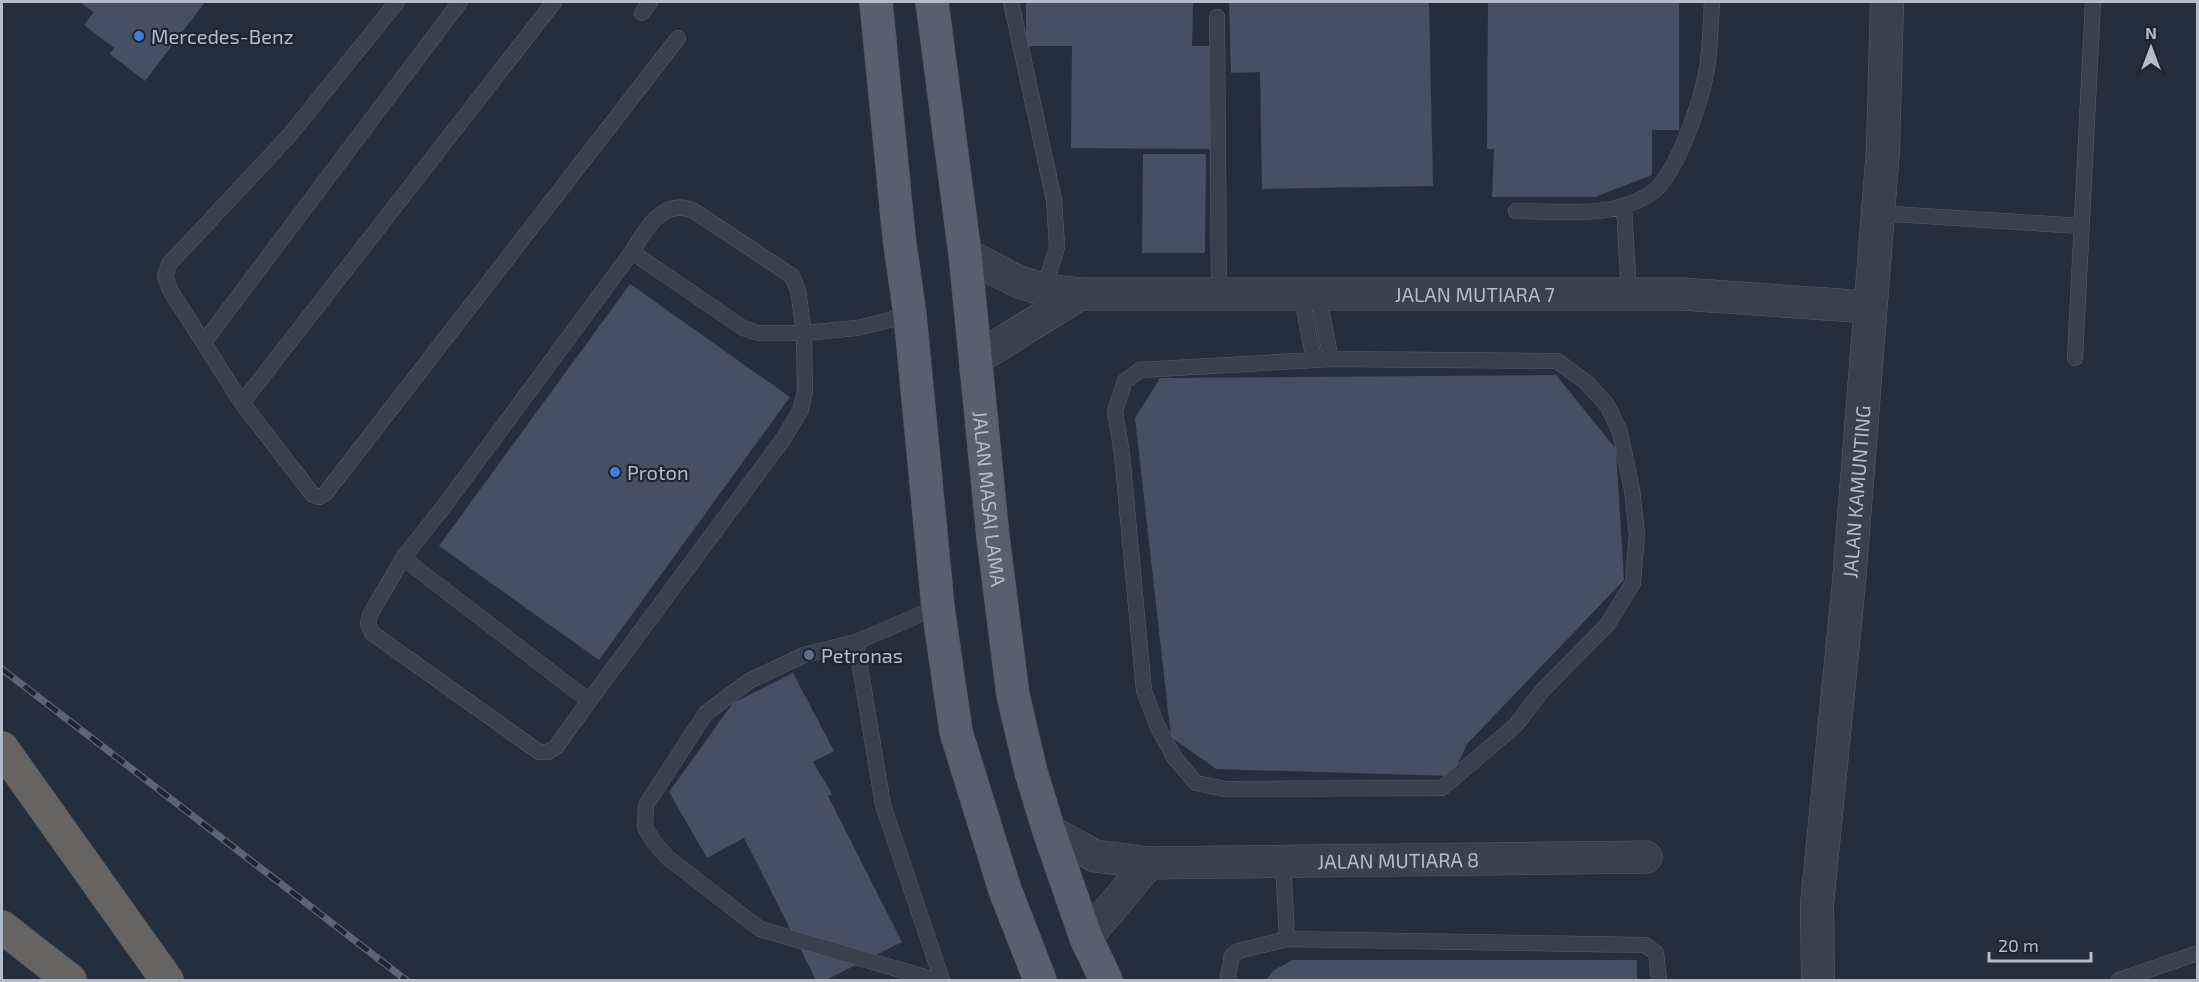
<svg xmlns="http://www.w3.org/2000/svg" width="2199" height="982" viewBox="0 0 2199 982" font-family="'Exo 2',sans-serif">
  <style>
    .building { fill: #455162 }
    .lines { fill: none; stroke-linecap: round; stroke-linejoin: round }
    .service-casing { stroke: #565f6c; stroke-width: 16 }
    .minor-casing { stroke: #565f6c; stroke-width: 33 }
    .tertiary-casing { stroke: #565f6c; stroke-width: 34 }
    .primary-casing { stroke: #414a57; stroke-width: 34 }
    .trunk-casing { stroke: #434c59; stroke-width: 34 }
    .service { stroke: #38414e; stroke-width: 15 }
    .minor { stroke: #38414e; stroke-width: 32 }
    .tertiary { stroke: #38414e; stroke-width: 33 }
    .primary { stroke: #56606e; stroke-width: 33 }
    .trunk { stroke: #656462; stroke-width: 33 }
    .rail-casing { stroke: #5a6575; stroke-width: 7 }
    .rail { stroke: #1d2633; stroke-width: 4.5; stroke-dasharray: 14; stroke-linecap: butt }
    .shop-dot { fill: #3f7fe0; stroke: #1d2633; stroke-width: 2 }
    .service-dot { fill: #5c6f8a; stroke: #1d2633; stroke-width: 2 }
    .labels { text-anchor: middle; dominant-baseline: central; stroke-width: 4.5; stroke-linejoin: round; paint-order: stroke }
    .poi-label { font-size: 20px; fill: #b4bcc9; stroke: #1d2633; text-anchor: start }
    .street-label { font-size: 20px; fill: #b4bcc9; stroke: #1d2633 }
  </style>
  <rect width="100%" height="100%" fill="#242f3e"/>
  <!-- building -->
  <path class="building" d="M79,2H205L145,81L110,54L114,48L84,25L94,12Z
    M1026,2H1193L1192,46H1211V149L1071,148L1072,46H1026Z
    M1229,2H1429L1433,186L1262,189L1260,72L1231,73Z
    M1488,2H1679V130H1652V175L1595,197H1492L1494,149H1487Z
    M1143,154H1206L1205,253H1142Z
    M630,284L790,397L599,660L439,546Z
    M1556,375L1616,449L1624,580L1467,744L1452,776L1216,769L1171,737L1135,418L1160,378Z
    M793,673L834,751L813,762L832,794L828,796L902,942L826,980H816L744,838L707,858L669,792L733,703Z
    M1293,960H1637V980H1266L1274,970Z"/>
  <g class="lines">
    <defs>
      <path id="service" d="M397,2L288,137L169,264L165,276L170,290L242,403L313,495L320,497L325,494L678,38
        M1011,2L1054,200L1057,247L1044,290
        M642,13L650,2
        M1217,17L1219,294
        M1624,206L1629,294
        M1516,211C1547,211 1598,216 1626,205C1635,202 1647,197 1654,191C1679,170 1704,94 1708,61C1710,41 1711,21 1712,2
        M1877,213L2081,226
        M632,252L445,505L403,558L589,701L784,438L801,409L805,390L804,333H758L743,328L632,252C646,229 663,197 694,211L792,276L798,290L804,333L857,328L910,315
        M1301,294L1314,360
        M1318,294L1331,359
        M204,342L460,2
        M2075,358L2093,2
        M1331,359L1557,361L1586,382L1607,405L1620,432L1632,490L1637,534L1633,583L1607,625L1541,692L1516,725L1442,788L1225,789L1196,783L1174,757L1157,725L1144,691L1122,454L1115,411L1125,381L1140,370Z
        M242,403L554,2
        M403,558L370,615L368,624L372,633L539,752H548L556,747L589,701
        M938,607L856,642L883,805L942,980
        M856,642L804,655L749,681L706,713L646,805L645,827L653,841L668,858L760,929L935,980
        M1283,861L1287,939
        M1229,980L1228,976L1232,956L1238,951L1287,939L1645,945L1656,953L1659,980
        M2119,980L2198,953"/>
      <g id="minor">
        <path id="s1" d="M965,254L1017,281L1044,290L1080,294H1682L1869,307"/>
        <path d="M976,359L1080,294"/>
        <path id="s2" d="M1049,831L1095,856L1149,863L1646,857"/>
        <path d="M1086,938L1149,863"/>
      </g>
      <g id="tertiary">
        <path id="s3" d="M1818,980L1817,904L1849,582L1883,149L1887,2"/>
      </g>
      <g id="primary">
        <path d="M876,2L899,237L910,315L938,607L956,732L1005,890L1040,980"/>
        <path id="s4" d="M932,2L965,254L993,537L1013,695L1031,772L1049,831L1086,938L1106,980"/>
      </g>
      <path id="trunk" d="M2,748L167,980
        M2,927L70,980"/>
    </defs>
    <!-- service casing -->
    <use href="#service" class="service-casing"/>
    <!-- minor casing -->
    <use href="#minor" class="minor-casing"/>
    <!-- tertiary casing -->
    <use href="#tertiary" class="tertiary-casing"/>
    <!-- primary casing -->
    <use href="#primary" class="primary-casing"/>
    <!-- trunk casing -->
    <use href="#trunk" class="trunk-casing"/>
    <!-- service -->
    <use href="#service" class="service"/>
    <!-- minor -->
    <use href="#minor" class="minor"/>
    <!-- tertiary -->
    <use href="#tertiary" class="tertiary"/>
    <!-- primary -->
    <use href="#primary" class="primary"/>
    <!-- trunk -->
    <use href="#trunk" class="trunk"/>
    <defs>
      <path id="rail" d="M2,669L406,980"/>
    </defs>
    <!-- rail casing -->
    <use href="#rail" class="rail-casing"/>
    <!-- rail -->
    <use href="#rail" class="rail"/>
  </g>
  <!-- markers -->
  <g class="shop-dot">
    <circle cx="139" cy="36" r="6"/>
    <circle cx="615" cy="472" r="6"/>
  </g>
  <circle class="service-dot" cx="809" cy="655" r="6"/>
  <g class="labels">
    <!-- poi labels -->
    <g class="poi-label">
      <text x="151" y="36">Mercedes-Benz</text>
      <text x="627" y="472">Proton</text>
      <text x="821" y="655">Petronas</text>
    </g>
    <!-- street labels -->
    <g class="street-label">
      <text stroke="none"><textPath href="#s1" startOffset="518">JALAN MUTIARA 7</textPath></text>
      <text stroke="none"><textPath href="#s3" startOffset="490">JALAN KAMUNTING</textPath></text>
      <text stroke="none"><textPath href="#s4" startOffset="500">JALAN MASAI LAMA</textPath></text>
      <text stroke="none"><textPath href="#s2" startOffset="356">JALAN MUTIARA 8</textPath></text>
    </g>
  </g>
  <!-- border -->
  <rect width="2199" height="982" fill="none" stroke="#b4bcc9" stroke-width="6"/>
  <!-- north arrow -->
  <g transform="translate(2151 48)" stroke="#1d2633" stroke-width="4.5" paint-order="stroke">
  <path d="M0-4.5L10 22L0 15L-10 22Z" fill="#b4bcc9"/>
  <text y="-9" font-size="16" font-weight="bold" text-anchor="middle" fill="#b4bcc9">N</text>
  </g>
  <!-- scale -->
  <path d="M1989 952v9h102v-9" fill="none" stroke="#b4bcc9" stroke-width="3"/>
  <text x="1998" y="952" font-size="18" fill="#b4bcc9" stroke="#1d2633" stroke-width="4.5" paint-order="stroke">20 m</text>
</svg>
